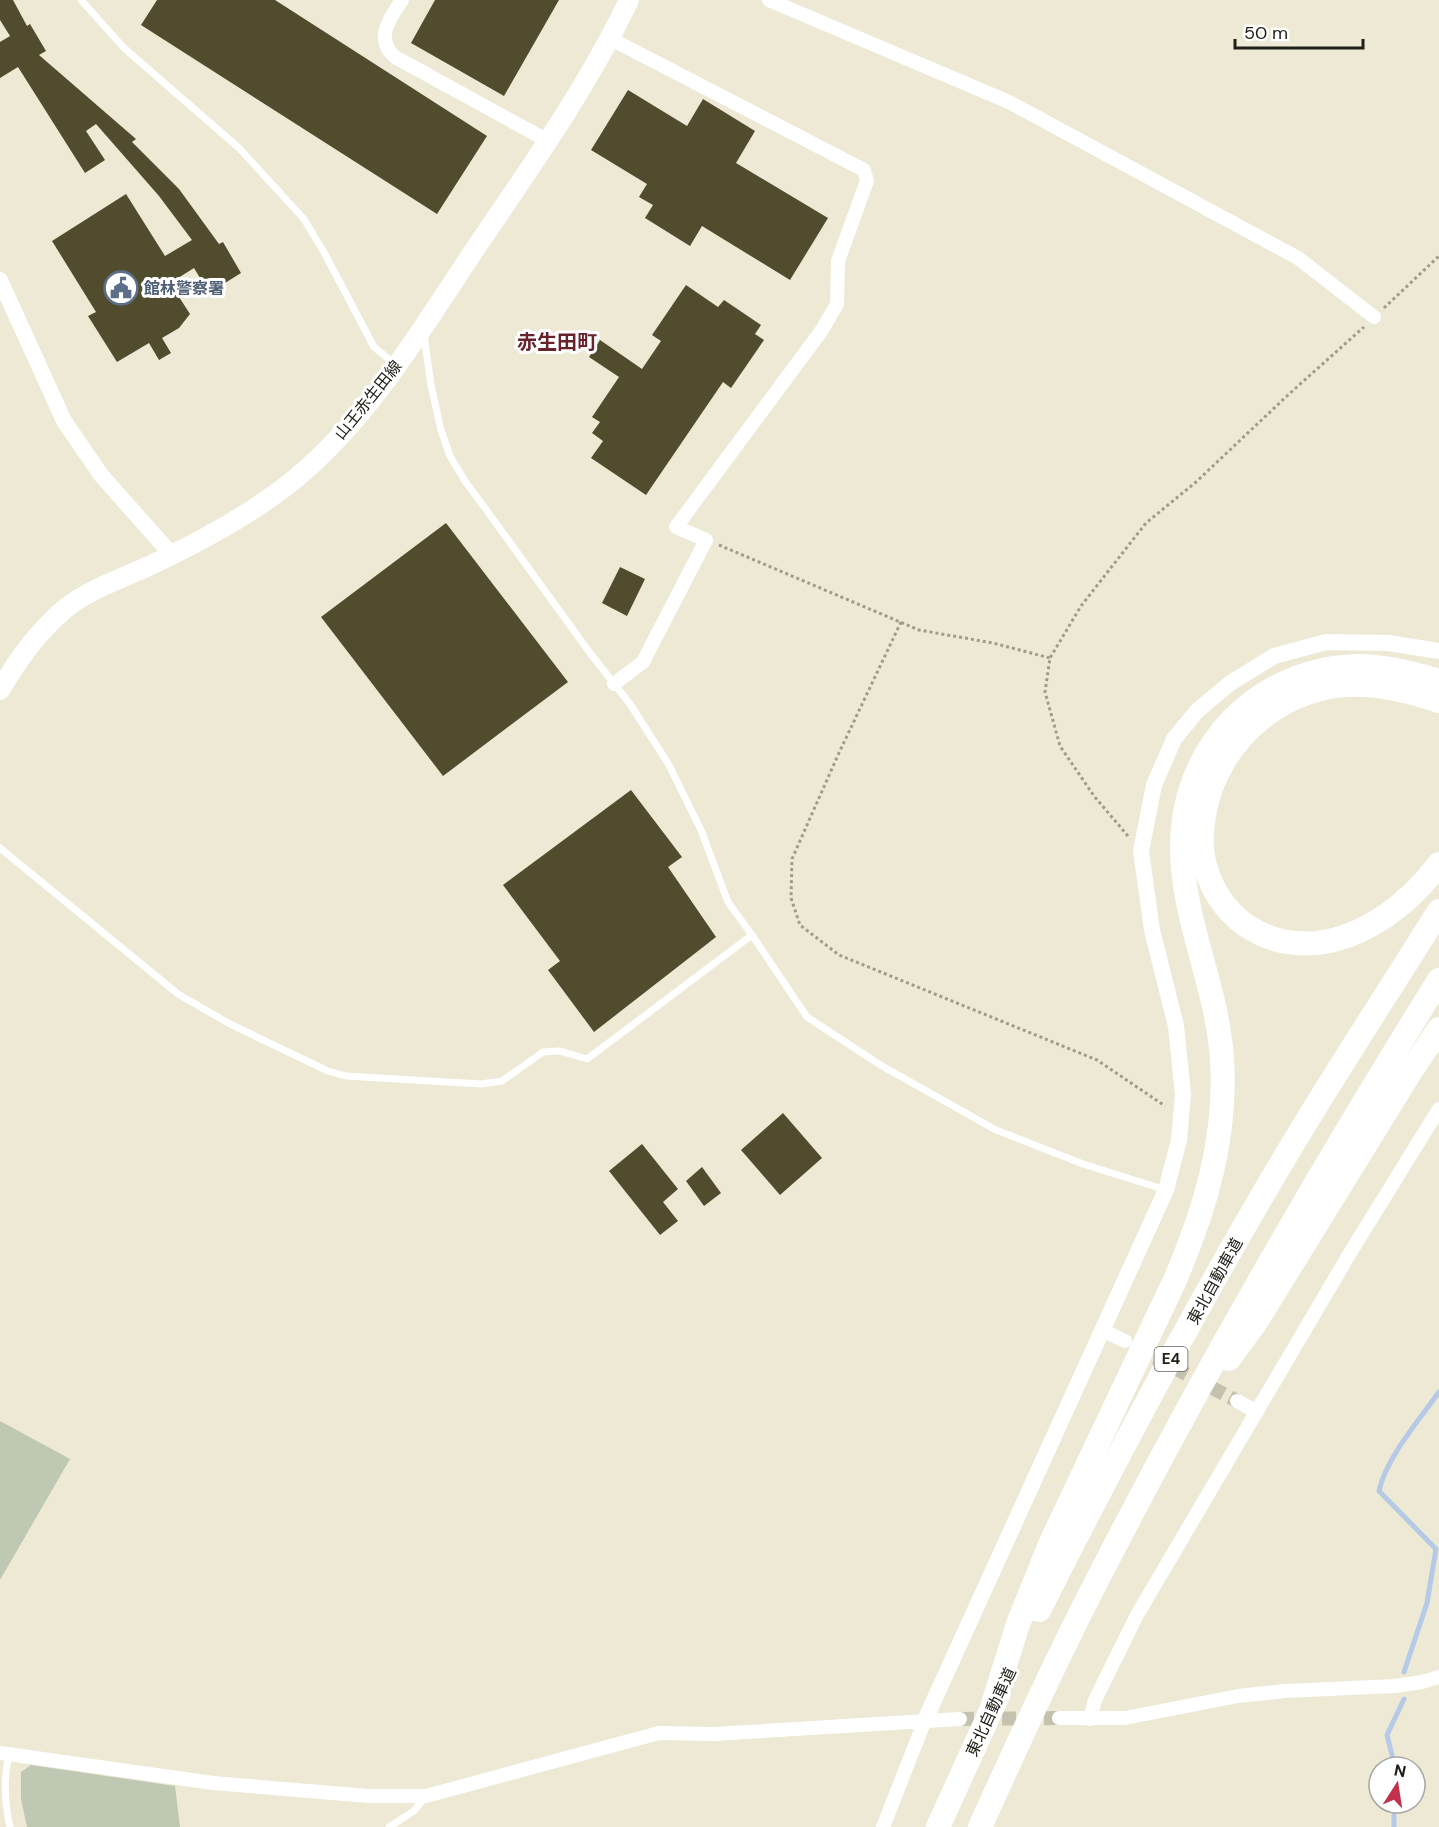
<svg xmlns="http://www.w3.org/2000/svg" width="1439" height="1827" viewBox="0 0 1439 1827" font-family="'DM Sans','Noto Sans JP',sans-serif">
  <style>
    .green { fill: #bfc8b2 }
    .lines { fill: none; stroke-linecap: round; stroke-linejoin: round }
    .stream { stroke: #b6c9e7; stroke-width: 5 }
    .building { fill: #514c2d }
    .minor-tunnel { stroke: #c4c1af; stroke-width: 14; stroke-dasharray: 14 7; stroke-linecap: butt }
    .path { stroke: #9f9c8d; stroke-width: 3; stroke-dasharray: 3 3; stroke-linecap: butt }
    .service { stroke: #fff; stroke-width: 7 }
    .minor { stroke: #fff; stroke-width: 14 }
    .tertiary { stroke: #fff; stroke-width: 16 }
    .secondary { stroke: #fff; stroke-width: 20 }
    .motorway { stroke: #fff; stroke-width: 24 }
    .labels { text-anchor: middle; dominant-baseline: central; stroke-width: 6; stroke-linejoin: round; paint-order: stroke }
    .shield { fill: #fff; stroke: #64635d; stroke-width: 1.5 }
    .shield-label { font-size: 15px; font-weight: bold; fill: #212018 }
    .service-label { font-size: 16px; font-weight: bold; fill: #4e5e75; stroke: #fff; text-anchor: start }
    .street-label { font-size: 16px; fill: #212018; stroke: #fff }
    .quarter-label { font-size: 20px; font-weight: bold; fill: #68222c; stroke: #fff }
  </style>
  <rect width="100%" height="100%" fill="#ede9d5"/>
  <!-- green -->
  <path class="green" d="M0,1421L70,1459L0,1580Z
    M31,1765L175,1786L180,1827H27L21,1799V1772Z"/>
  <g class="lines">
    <!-- stream -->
    <path class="stream" d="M1404,1672L1427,1603L1436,1549L1379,1491C1386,1458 1419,1420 1439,1392
      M1395,1767L1387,1735L1404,1699
      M1394,1827V1803"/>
  </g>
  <!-- building -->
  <path class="building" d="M0,0H13L27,26L30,24L46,51L39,55L136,139L132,142L179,189L219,244L223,242L241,273L209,293L194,268L170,283L190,314L179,328L162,338L171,353L159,360L149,343L117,362L88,316L96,312L52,241L126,194L165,256L192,240L159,196L96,124L86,131L105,160L85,173L18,67L0,78V42L10,36L0,20Z
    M157,0H275L487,136L437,214L141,25Z
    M435,0H559L504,96L411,43Z
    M628,90L687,126L703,99L755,131L736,163L828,218L790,280L702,226L690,246L645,218L653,205L639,197L647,184L591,150Z
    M686,285L718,307L724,300L761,325L755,334L764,340L731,388L723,382L646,495L591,458L603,441L592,433L600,422L592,417L619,377L589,357L600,340L642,369L661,341L652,335Z
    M446,523L568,682L443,776L321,617Z
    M620,567L645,579L627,616L602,603Z
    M631,790L682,857L668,867L716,937L594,1032L548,970L560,961L503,885Z
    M783,1113L822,1158L780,1195L741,1150Z
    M642,1144L678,1189L663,1202L678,1221L660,1235L609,1171Z
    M702,1167L721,1193L704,1206L686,1181Z"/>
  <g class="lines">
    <!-- minor-tunnel -->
    <path class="minor-tunnel" d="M1137,1348L1237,1401
      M960,1719L1059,1718"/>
    <!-- path -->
    <path class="path" d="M1384,308L1439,256
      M719,545L919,630L993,643L1050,658
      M901,622L838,755L792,859L791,898L800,925L839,955L1097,1060L1165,1106
      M1128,836L1094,796L1060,746L1045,692L1050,658L1081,606L1146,523L1196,482L1288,395L1364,327"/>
    <!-- service -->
    <path class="service" d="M81,0L124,48L239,148L304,219L325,254L374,347L395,364
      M424,336L431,385L441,430L450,456L465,481L485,508L590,653L630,704L669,765L701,830L728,902L752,935L807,1017L882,1066L996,1130L1083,1164L1166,1190
      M0,848L178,994L230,1024L328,1071L346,1076L481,1084L502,1081L543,1052L560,1051L587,1059L752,935
      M9,1755C3,1778 5,1804 10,1827
      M389,1827L414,1811L425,1797"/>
    <!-- minor -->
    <path class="minor" d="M402,0C390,18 374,39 395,57L548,141
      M769,0L1009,102L1298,258L1374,317
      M611,39L864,170L867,181L838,261L837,304L822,330L676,527L706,540L643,662L614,684
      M1102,1330L1125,1341
      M1237,1401L1257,1412
      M1059,1718H1125L1238,1696L1285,1691L1395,1686L1422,1682L1439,1677
      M1090,1719L1095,1700L1137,1615L1350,1253L1439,1109
      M0,1753L213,1783L369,1796H426L659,1733L714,1734L960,1719
      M883,1827L925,1720"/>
    <!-- tertiary -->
    <path class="tertiary" d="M0,280L64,421L101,475L172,555
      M925,1720L1166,1190L1179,1140L1183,1094L1176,1026L1152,930L1141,851L1154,785L1174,739L1197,711L1229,684L1274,656L1326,642L1389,643L1439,651"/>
    <!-- secondary -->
    <path class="secondary" d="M0,690C18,659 38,631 66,608C90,589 123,578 151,565C201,541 252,514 295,479C371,416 421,330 475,249C530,168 587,88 629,0"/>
    <!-- motorway -->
    <path class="motorway" d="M1439,701C1415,693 1390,686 1364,685C1286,680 1216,740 1204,815C1201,832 1200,848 1205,865C1211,888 1224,909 1244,924C1265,939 1290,945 1316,943C1365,938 1410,903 1439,864
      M1229,1359L1256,1322L1411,1071L1439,1029
      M1039,1610C1120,1450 1204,1291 1297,1137C1343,1061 1392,986 1439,911
      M992,1707L1018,1624L1051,1542L1175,1280C1205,1210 1227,1138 1222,1060C1218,988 1182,920 1182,847C1182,746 1258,668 1359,666C1386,666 1413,673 1439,681
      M938,1827L999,1693
      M980,1827C1020,1739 1060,1651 1105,1565C1208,1365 1320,1171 1439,980"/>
  </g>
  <!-- icons -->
  <defs>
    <symbol id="civic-ring" viewBox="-11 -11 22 22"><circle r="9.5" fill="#fff" stroke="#5c6f8a" stroke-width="1.5"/><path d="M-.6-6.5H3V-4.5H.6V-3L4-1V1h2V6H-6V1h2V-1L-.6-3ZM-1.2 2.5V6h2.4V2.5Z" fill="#5c6f8a"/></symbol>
  </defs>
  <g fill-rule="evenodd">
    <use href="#civic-ring" x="102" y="269" width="38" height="38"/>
  </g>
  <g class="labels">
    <!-- shield labels -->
    <rect class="shield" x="1154.5" y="1347" width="33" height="24" rx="4.5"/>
    <g class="shield-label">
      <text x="1171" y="1359">E4</text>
    </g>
    <!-- service labels -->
    <g class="service-label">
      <text x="144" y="288">館林警察署</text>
    </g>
    <!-- street labels -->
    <g class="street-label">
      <text transform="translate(368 400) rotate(-51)">山王赤生田線</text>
      <text transform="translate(1215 1281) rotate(-61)">東北自動車道</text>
      <text transform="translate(991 1712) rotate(-65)">東北自動車道</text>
    </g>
    <!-- quarter labels -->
    <g class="quarter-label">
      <text x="557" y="342">赤生田町</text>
    </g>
  </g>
  <!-- north arrow -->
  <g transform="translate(1397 1785) rotate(12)"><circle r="28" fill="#ffffff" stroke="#a6a6a3" stroke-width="1.5"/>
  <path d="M0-4.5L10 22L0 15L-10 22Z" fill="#c1314c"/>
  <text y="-9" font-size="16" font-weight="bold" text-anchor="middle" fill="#212018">N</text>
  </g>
  <!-- scale -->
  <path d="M1235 39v9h128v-9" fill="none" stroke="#212018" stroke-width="3"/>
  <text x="1244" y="39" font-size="18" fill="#212018" stroke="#ffffff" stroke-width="4.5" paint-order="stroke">50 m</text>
</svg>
